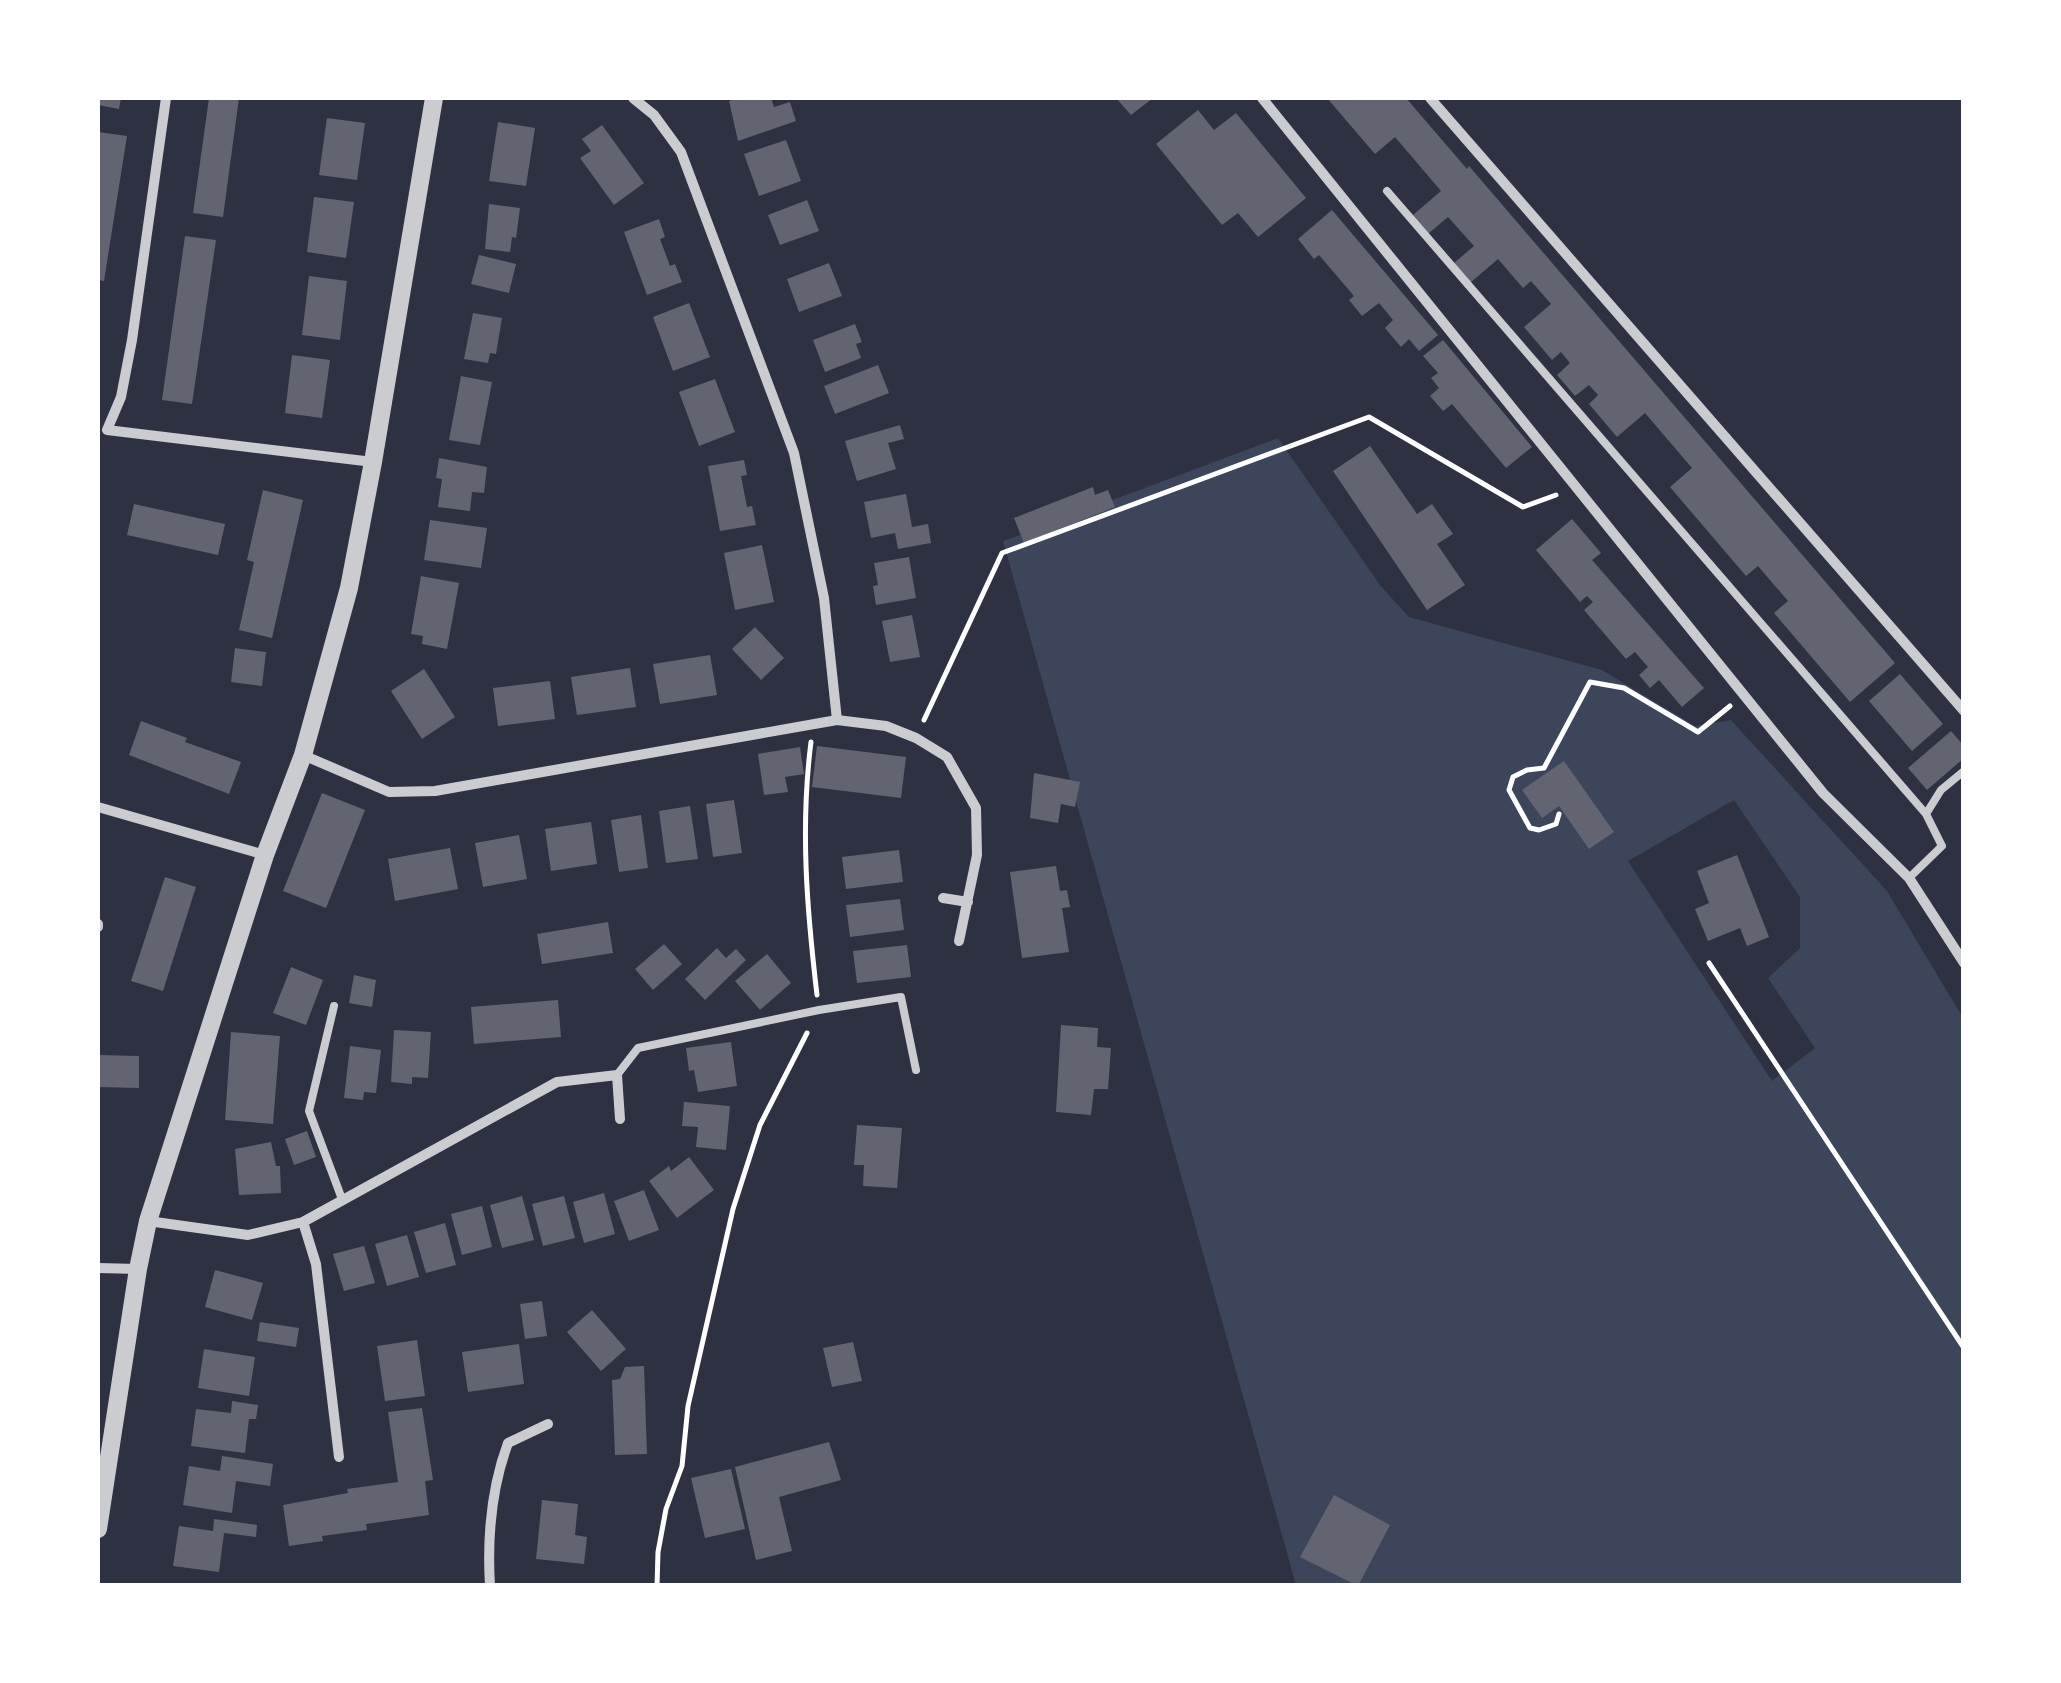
<svg xmlns="http://www.w3.org/2000/svg" width="2061" height="1683" viewBox="0 0 2061 1683" font-family="Raleway,sans-serif">
  <style>
    .green { fill: #3c4559; fill-rule: evenodd }
    .building { fill: #626471 }
    .lines { fill: none; stroke-linecap: round; stroke-linejoin: round }
    .path { stroke: #fff; stroke-width: 5 }
    .service { stroke: #caccd0; stroke-width: 8 }
    .minor { stroke: #caccd0; stroke-width: 10 }
    .tertiary { stroke: #caccd0; stroke-width: 18 }
  </style>
  <rect width="100%" height="100%" fill="#2d3142"/>
  <!-- green -->
  <path class="green" d="M1278,438L1380,585L1409,617L1602,670L1695,726L1731,720L1887,891L1963,1018V1585H1296L1003,541ZM1734,800L1800,897V948L1768,978L1815,1048L1772,1081L1628,861Z"/>
  <!-- building -->
  <path class="building" d="M98,98H121L119,109L98,105Z
    M209,98H239L223,217L193,213Z
    M738,98H771L774,107L790,102L796,121L738,141L729,101Z
    M1116,98H1153L1131,115Z
    M1327,98H1406L1467,169L1469,166L1895,663L1850,702L1774,613L1788,601L1758,566L1746,576L1670,487L1692,468L1645,413L1617,437L1589,404L1598,395L1589,385L1575,396L1557,375L1570,363L1561,352L1552,360L1524,327L1551,304L1531,281L1523,288L1498,259L1470,283L1454,263L1474,246L1448,217L1428,234L1413,215L1441,191L1395,137L1375,154Z
    M1198,110L1214,130L1236,113L1306,198L1258,237L1238,213L1222,225L1156,144Z
    M327,118L365,123L357,180L319,175Z
    M498,122L535,128L526,186L489,181Z
    M602,125L644,183L614,205L580,158L591,151L582,139Z
    M98,132L127,136L104,281L98,280Z
    M786,140L801,181L759,196L744,154Z
    M314,197L354,202L346,258L307,252Z
    M807,200L819,231L780,245L768,215Z
    M489,204L520,208L516,238L512,237L510,252L485,249Z
    M1332,210L1438,335L1419,351L1409,339L1401,347L1385,328L1393,320L1379,303L1362,316L1349,300L1354,296L1319,255L1314,259L1298,239Z
    M659,219L665,237L660,239L670,266L675,264L682,282L647,295L624,232Z
    M185,236L216,240L192,404L162,400Z
    M479,255L516,264L509,293L471,284Z
    M829,263L842,296L799,312L787,279Z
    M309,276L347,281L340,340L302,335Z
    M689,303L710,357L673,371L653,317Z
    M473,313L502,318L496,354L490,353L488,363L464,359Z
    M855,324L862,342L856,344L861,358L825,372L813,340Z
    M1443,340L1532,447L1506,468L1452,404L1443,411L1430,396L1439,388L1431,378L1438,373L1423,356Z
    M292,355L330,360L322,418L285,413Z
    M878,365L889,393L835,414L824,386Z
    M461,376L492,382L480,445L449,440Z
    M715,379L735,432L699,446L679,392Z
    M900,425L904,439L888,443L896,469L857,481L845,441Z
    M1370,446L1417,514L1432,504L1453,534L1437,544L1465,585L1427,610L1333,471Z
    M439,458L487,467L484,493L472,492L470,511L438,507L442,479L436,478Z
    M744,460L747,475L741,476L747,507L752,506L756,525L720,531L708,466Z
    M1093,487L1095,495L1108,490L1115,507L1024,543L1014,518Z
    M263,490L303,500L272,638L239,630L254,562L247,560Z
    M906,494L912,527L928,524L931,543L898,549L895,533L871,538L864,502Z
    M134,504L225,524L218,555L127,535Z
    M1572,519L1601,553L1592,560L1704,688L1682,707L1659,680L1650,688L1639,675L1648,667L1635,652L1626,659L1584,610L1593,602L1587,596L1580,602L1536,550Z
    M430,520L487,528L481,568L424,560Z
    M762,545L774,602L735,610L724,553Z
    M909,557L916,598L876,605L873,586L878,585L874,563Z
    M421,576L459,583L447,649L422,644L423,636L411,634Z
    M912,615L920,657L890,662L882,621Z
    M755,627L784,658L761,680L732,649Z
    M235,648L266,652L262,686L231,682Z
    M710,655L717,695L660,704L653,664Z
    M630,668L636,707L577,715L571,677Z
    M424,669L455,717L422,739L391,691Z
    M1900,674L1943,724L1912,751L1869,701Z
    M550,681L555,719L498,726L493,688Z
    M141,721L187,738L185,742L241,762L229,794L129,755Z
    M1951,731L1964,746V758L1927,790L1908,768Z
    M817,746L906,757L901,798L812,787Z
    M800,747L804,774L785,777L788,792L764,795L758,754Z
    M1564,761L1614,832L1589,849L1559,806L1542,818L1522,790Z
    M1034,773L1080,782L1075,807L1061,804L1058,823L1030,818Z
    M322,793L365,810L326,908L283,891Z
    M734,800L742,853L713,857L706,804Z
    M690,806L698,859L666,863L659,811Z
    M641,815L648,868L619,872L611,820Z
    M591,822L597,864L551,871L545,829Z
    M519,835L527,879L483,887L475,843Z
    M450,848L458,889L395,901L388,859Z
    M899,850L903,882L846,889L842,857Z
    M1737,855L1769,937L1747,946L1740,928L1708,941L1695,909L1709,903L1697,871Z
    M1056,866L1060,891L1067,890L1070,907L1062,908L1069,952L1022,958L1010,872Z
    M165,877L196,887L163,991L131,981Z
    M900,899L904,930L850,937L846,905Z
    M608,922L613,953L542,964L537,934Z
    M664,944L682,964L653,990L635,969Z
    M907,945L911,977L857,983L853,951Z
    M717,948L726,958L736,949L746,960L705,1000L685,979Z
    M767,954L791,983L760,1010L735,981Z
    M291,967L323,980L306,1025L273,1013Z
    M354,975L376,980L372,1007L349,1003Z
    M558,1000L561,1037L474,1044L471,1007Z
    M1061,1025L1098,1028L1097,1047L1111,1048L1108,1089H1094L1091,1115L1056,1112Z
    M394,1030L431,1032L428,1078L412,1077V1084L391,1082Z
    M231,1032L280,1036L273,1124L225,1120Z
    M731,1042L737,1086L698,1092L694,1070L689,1071L686,1048Z
    M350,1046L381,1050L376,1093L364,1092L363,1100L344,1098Z
    M98,1055L139,1056V1088L98,1087Z
    M684,1102L730,1106L726,1150L696,1147L698,1127L682,1126Z
    M857,1125L902,1128L897,1188L863,1186L864,1165H854Z
    M307,1131L316,1157L294,1165L285,1139Z
    M271,1142L276,1166H280L281,1193L239,1195L235,1149Z
    M689,1157L714,1190L677,1218L649,1181L669,1166L671,1171Z
    M644,1190L659,1230L629,1241L614,1201Z
    M604,1193L615,1234L584,1243L573,1202Z
    M522,1196L534,1240L502,1248L490,1205Z
    M564,1196L575,1238L543,1246L532,1204Z
    M482,1206L492,1247L462,1255L451,1214Z
    M445,1223L456,1265L426,1273L414,1232Z
    M407,1235L419,1277L387,1286L375,1244Z
    M364,1246L375,1283L344,1291L333,1254Z
    M215,1270L263,1283L252,1320L205,1307Z
    M542,1301L547,1336L525,1339L520,1304Z
    M592,1310L626,1349L601,1371L567,1332Z
    M260,1322L299,1328L296,1347L257,1341Z
    M417,1340L425,1396L385,1401L377,1346Z
    M853,1342L862,1381L832,1387L823,1348Z
    M519,1344L524,1384L468,1392L462,1352Z
    M204,1349L255,1357L249,1396L198,1388Z
    M644,1366L647,1454L615,1455L612,1380L620,1379L625,1367Z
    M232,1401L258,1405L256,1419H249L245,1453L191,1446L196,1409L231,1413Z
    M422,1408L433,1480L425,1481L429,1515L366,1524L367,1530L322,1536L323,1541L289,1546L283,1505L348,1493L347,1489L398,1482L388,1412Z
    M829,1442L841,1480L779,1497L792,1551L756,1560L735,1467Z
    M222,1456L273,1464L270,1486L236,1481L232,1513L183,1505L189,1466L220,1471Z
    M731,1469L745,1529L705,1538L691,1478Z
    M1334,1495L1390,1525L1358,1586L1300,1557Z
    M542,1500L578,1504L575,1535L587,1537L584,1564L536,1559Z
    M214,1519L257,1525L256,1537L224,1533L219,1572L173,1566L179,1526L213,1531Z"/>
  <g class="lines">
    <!-- path -->
    <path class="path" d="M924,720L1002,553L1369,417L1523,507L1556,495
      M811,742C800,828 807,910 817,995
      M1559,814L1556,824L1539,830L1530,828L1509,790L1513,777L1527,770L1544,768L1590,682L1624,688L1698,732L1730,706
      M1709,963L1964,1348
      M657,1586L658,1552L666,1509L682,1466L688,1406L733,1209L760,1125L807,1033"/>
    <!-- service -->
    <path class="service" d="M1387,191L1926,814
      M1909,878L1942,846L1926,814L1941,790L1964,771
      M334,1006L309,1111L342,1199
      M617,1075L638,1048L819,1010L901,997L916,1070"/>
    <!-- minor -->
    <path class="minor" d="M633,98L654,115L681,152L794,453L824,598L837,720
      M1262,98L1823,793L1909,878L1964,963
      M1430,98L1964,711
      M107,430L121,397L132,340L166,98
      M107,430L373,462
      M303,755L389,792L435,791L837,720L886,726L916,738L947,757L976,808L977,855L959,941
      M98,807L265,855
      M943,898L968,902
      M98,924V927
      M148,1221L248,1235L303,1222L557,1082L617,1075L620,1119
      M303,1222L316,1264L339,1457
      M98,1268L138,1269
      M490,1586C487,1536 491,1489 508,1443L548,1424"/>
    <!-- tertiary -->
    <path class="tertiary" d="M98,1529L138,1269L148,1221L265,855L303,755L349,588L373,462L434,98"/>
  </g>
  <!-- border -->
  <rect width="2061" height="1683" fill="none" stroke="#ffffff" stroke-width="200"/>
</svg>
